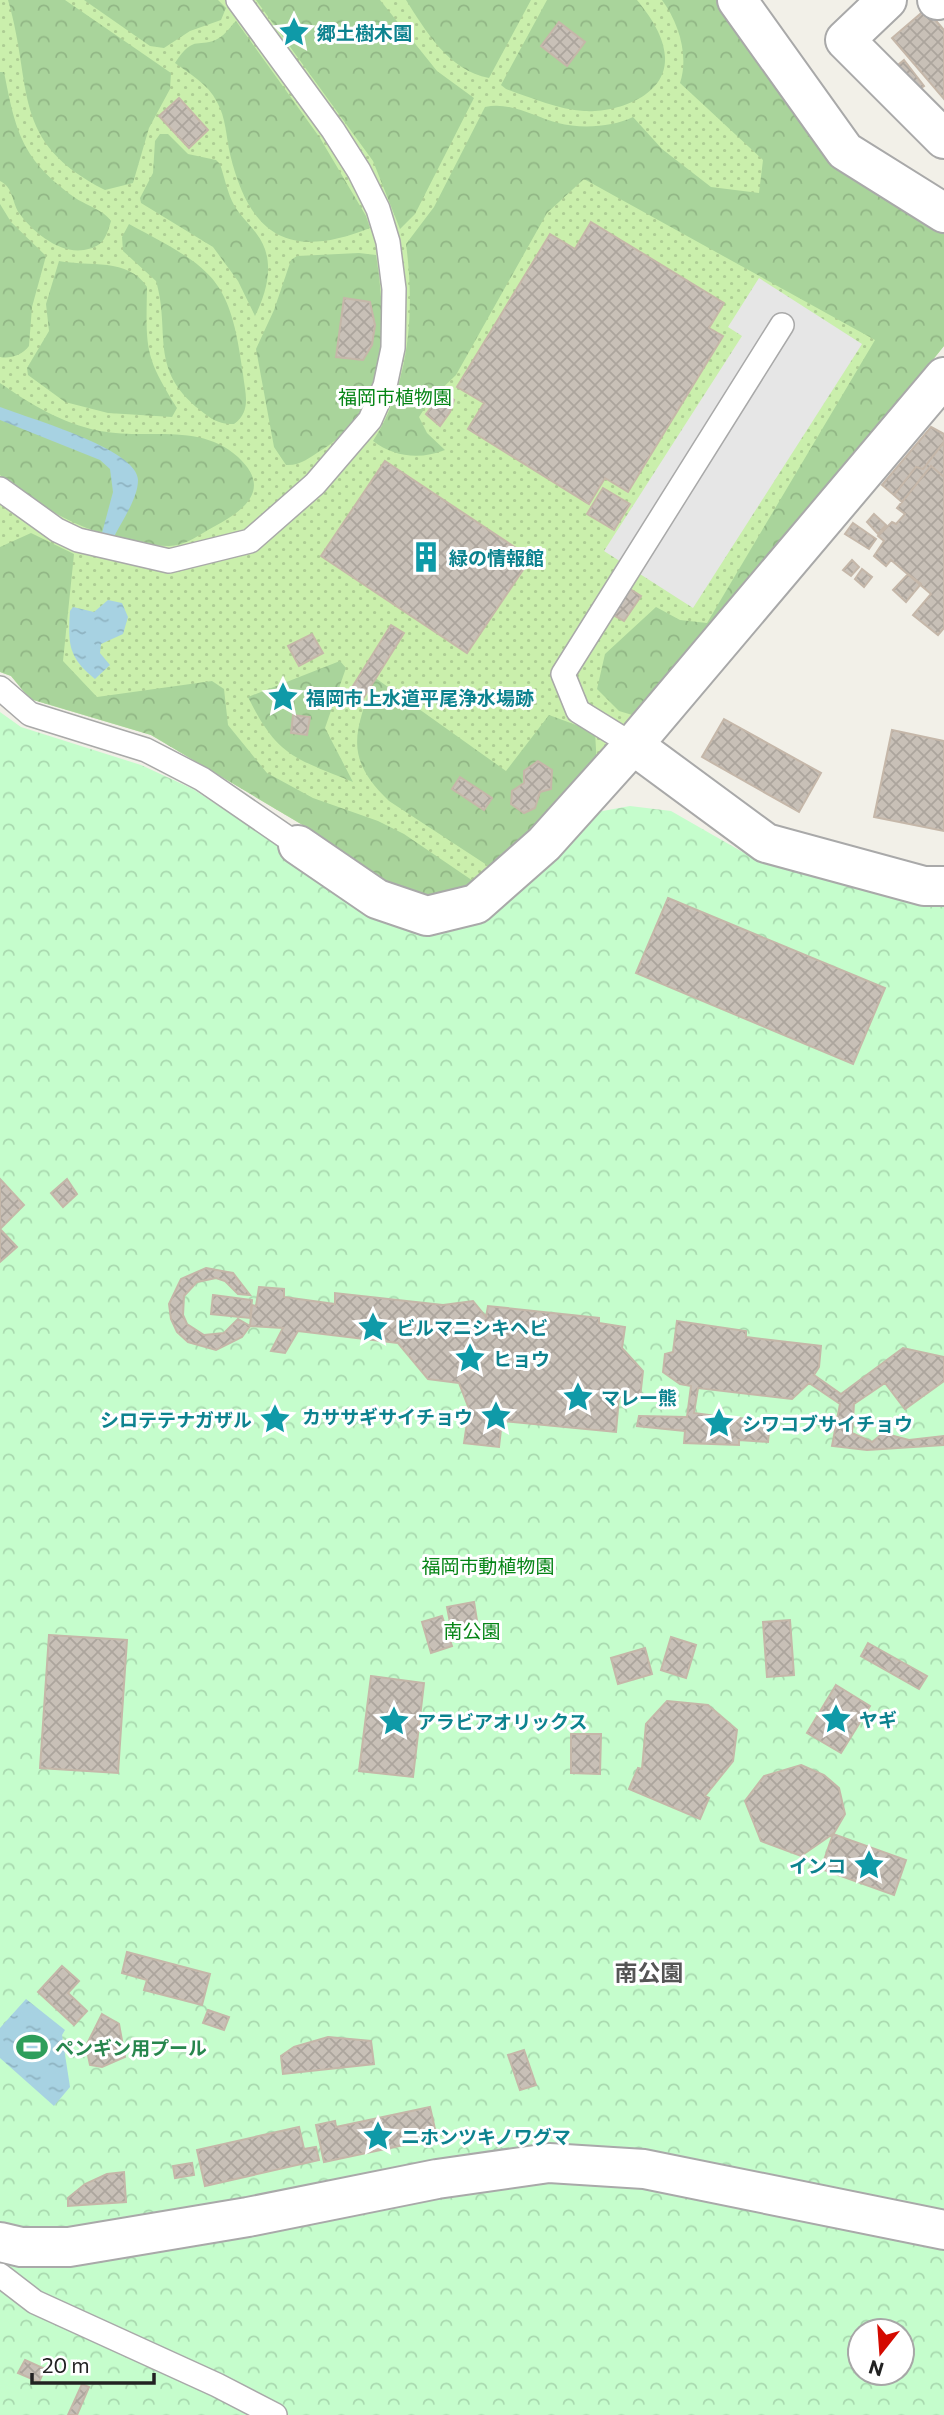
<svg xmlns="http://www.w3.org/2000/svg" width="944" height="2415" viewBox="0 0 944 2415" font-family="Commissioner,'Noto Sans JP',sans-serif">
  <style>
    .grass { fill: url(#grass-dots) }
    .forest { fill: url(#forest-crowns) }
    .park { fill: url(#park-crowns); fill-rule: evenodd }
    .parking { fill: #e6e6e6 }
    .water { fill: url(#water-ripples) }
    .building { fill: url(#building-cross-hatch); stroke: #c5b7a9; stroke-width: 2 }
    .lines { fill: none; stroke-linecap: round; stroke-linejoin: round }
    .service-casing { stroke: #a9a9a9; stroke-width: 26 }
    .minor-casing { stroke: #a9a9a9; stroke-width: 42 }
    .tertiary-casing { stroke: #a9a9a9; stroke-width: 42 }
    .service { stroke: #fff; stroke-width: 23 }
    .minor { stroke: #fff; stroke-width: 38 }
    .tertiary { stroke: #fff; stroke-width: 38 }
    .labels { text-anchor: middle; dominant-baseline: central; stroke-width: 6; stroke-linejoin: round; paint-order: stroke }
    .culture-label { font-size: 19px; font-weight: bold; fill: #0d838f; stroke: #fff; text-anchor: start }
    .park-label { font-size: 19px; fill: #068516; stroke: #fff }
    .leisure-label { font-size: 19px; font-weight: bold; fill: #27864d; stroke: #fff; text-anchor: start }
    .quarter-label { font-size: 23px; font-weight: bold; fill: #555; stroke: #fff }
  </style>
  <defs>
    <pattern id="grass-dots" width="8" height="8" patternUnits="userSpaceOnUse" patternTransform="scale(1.75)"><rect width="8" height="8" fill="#caefac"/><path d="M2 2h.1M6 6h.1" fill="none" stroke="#adcd94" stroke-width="1.8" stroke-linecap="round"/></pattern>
    <pattern id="forest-crowns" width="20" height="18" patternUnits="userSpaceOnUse" patternTransform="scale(1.75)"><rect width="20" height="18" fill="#a9d49b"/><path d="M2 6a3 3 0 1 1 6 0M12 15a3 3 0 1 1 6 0" fill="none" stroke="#91b685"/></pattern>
    <pattern id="park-crowns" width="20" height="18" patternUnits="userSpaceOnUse" patternTransform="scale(1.75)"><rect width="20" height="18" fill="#c5fdcc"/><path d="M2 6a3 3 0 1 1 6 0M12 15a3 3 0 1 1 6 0" fill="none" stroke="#a9d9af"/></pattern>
    <pattern id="water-ripples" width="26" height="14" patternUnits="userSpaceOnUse" patternTransform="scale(1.75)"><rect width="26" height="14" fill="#a7d2e2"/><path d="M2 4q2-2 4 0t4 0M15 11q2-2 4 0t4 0" fill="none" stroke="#8fb4c2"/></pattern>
    <pattern id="building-cross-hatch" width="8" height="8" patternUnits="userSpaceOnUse" patternTransform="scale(1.75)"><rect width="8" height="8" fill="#c8c0b7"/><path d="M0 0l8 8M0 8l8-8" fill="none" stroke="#aca59d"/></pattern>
  </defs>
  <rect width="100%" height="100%" fill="#f2f0e8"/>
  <!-- grass -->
  <path class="grass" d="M0,0H716L815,137L853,180L944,226V346L716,629L482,887L388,888L311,830L151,735L30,699L11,676L0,672Z"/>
  <!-- forest -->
  <path class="forest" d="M8,0H65L171,73L170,89L149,128L133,183L105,190C9,141 34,89 8,0Z
    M84,0H218L226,8L221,20L190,31L164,48L150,46Z
    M256,0H380L437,71L474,98L415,214L400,229L373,161Z
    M406,0H531L489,78C449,71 425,30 406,0Z
    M547,0H637C650,16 664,36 665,57C667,97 615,113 584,111C557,109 532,98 506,89L501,85Z
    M662,0H716L815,137L853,180L944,226V346L716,629L639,717L619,711L597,689L605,654L656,607L680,620L707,623L875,340L584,179L547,213L456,375L430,400L419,417L427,433L445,450C420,460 394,457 373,441C410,384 415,310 406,244L434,207L485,107C510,101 535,117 558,123C581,129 613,127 633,117L662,149L711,187L759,193L763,160L680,83C689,56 679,23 662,0Z
    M236,21L320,138L366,216L370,228C290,260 250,237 230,154C226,136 226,118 217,102C208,84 190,74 175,63C195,32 199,50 219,38C225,35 231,26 236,21Z
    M0,72H4C16,133 22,159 74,197C85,205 104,210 111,221C106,238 103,247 84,250C59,254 33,232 19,213C12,202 13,187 0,181Z
    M160,134H168L188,154L216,160L220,164C224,176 227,190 232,201C238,214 248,222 256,233C276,258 268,290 255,316L238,281L213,247L141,203L140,198L153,173L155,141Z
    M0,204L11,222L46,256L32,307L29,346C22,355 11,359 0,357Z
    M129,224C213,269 230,276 243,374C245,393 252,411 234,424C220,425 211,419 200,410C148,369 171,332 156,281L123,251L122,237Z
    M359,253L376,255C387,324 389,411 320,451C309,458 300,466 286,465L274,447L256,349L274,310L291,260L297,256Z
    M59,261C89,267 128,257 147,287C146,348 144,356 177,408L172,417L108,413L65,402L28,375L27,368L49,331L46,304Z
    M0,383C32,405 61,423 100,431C146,440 200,422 238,457C276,492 238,514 208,530C196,537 183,546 169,546C109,545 45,514 0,475Z
    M31,533L74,554L63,661L97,697L212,681L224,689L228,725L267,773L313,798L378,821L404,834L482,887L448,904L388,888L311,830L151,735L30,699L11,676L0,672V547Z
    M340,661L346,668L325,728L353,782C294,758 277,756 248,697Z
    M374,677L506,771L549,715L595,732L597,766L496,871L389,801C342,756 356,732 374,677Z"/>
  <!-- park -->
  <path class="park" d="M0,712L21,727L141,765L193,789L365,903L500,905L526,887L597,812L630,806L671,811L753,858L813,876L944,905V2415H0ZM860,2331H902V2373H860Z"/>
  <!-- parking -->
  <path class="parking" d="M759,278L862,344L693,608L604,551L742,336L728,327Z"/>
  <!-- water -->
  <path class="water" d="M0,407C28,418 138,449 138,480C138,499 121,522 113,539L102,533L113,492L110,469L100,460L0,420Z
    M108,600L122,603L128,617L123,634L101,644L100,653L110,665L95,679C68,657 68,644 70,611L73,607L94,612Z
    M26,1999L65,2030L62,2035L70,2087L54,2106L0,2058V2028Z"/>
  <!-- building -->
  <path class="building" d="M926,9L944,30V99L892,38Z
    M559,22L585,42L567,66L541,46Z
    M904,60L924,86L911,95L892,70Z
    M179,98L208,130L189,148L159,116Z
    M591,222L724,303L709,328L723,336L628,492L605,478L589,504L468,429L484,403L457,387L550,234L575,249Z
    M344,298L370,302L375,325L372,345L363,360L336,357Z
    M443,392L454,400L450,412L440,426L426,414Z
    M931,427L944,434V442L923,469L916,467L894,495L882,485Z
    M944,442V477L931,466L902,502L894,495L916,467L923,469Z
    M385,461L531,558L467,653L321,556Z
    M931,466L944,477V628L938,635L913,615L931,594L891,560L886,566L874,556L884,541L878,536L892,522L896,524L905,514L897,508Z
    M603,488L630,504L614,530L587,514Z
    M874,514L886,525L878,534L867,522Z
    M853,523L876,539L869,549L845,534Z
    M852,560L859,567L851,576L843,570Z
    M862,569L872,577L864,587L855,579Z
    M908,574L921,584L906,602L893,590Z
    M630,589L641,596L624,621L613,615Z
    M391,625L404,633L361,702L348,694Z
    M312,634L323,653L299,666L288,646Z
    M293,715L310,717L307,735L291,733Z
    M724,719L821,773L799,812L702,757Z
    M892,730L944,741V831L874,817Z
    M538,761L552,770L551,789L540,792L535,808L524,813L511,804L512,791L524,783V771Z
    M460,777L492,798L484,810L452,789Z
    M668,898L885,988L853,1064L636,973Z
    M0,1179L24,1205L0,1229Z
    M67,1179L77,1194L63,1207L51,1193Z
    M0,1229L17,1247L0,1262Z
    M206,1268L233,1273L250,1295L238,1294L225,1281L216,1278L197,1282L184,1296L183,1315L187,1324L204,1335L224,1333L238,1319L250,1326L242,1337L216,1350L188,1342L177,1332L171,1319L169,1304L181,1279Z
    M259,1287L284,1289V1297L335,1304V1293L443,1305L473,1301L486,1317L488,1306L599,1318V1323L625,1327L622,1348L643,1371L640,1398L619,1397L616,1432L502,1421L499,1447L464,1443L469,1409L459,1383L428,1379L398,1343L298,1331L285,1353L271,1351L283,1328L250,1326L252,1305L256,1306Z
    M213,1295L252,1300L250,1318L211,1314Z
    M677,1321L746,1331V1337L821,1346L819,1367L814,1375L841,1394L903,1348L944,1357V1381L905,1409L885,1383L854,1404L852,1433L872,1442L883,1433L909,1440L944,1436V1445L867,1450L832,1446L840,1404L809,1383L792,1399L698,1388L694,1413L716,1416L722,1422L733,1424L740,1418L770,1422L768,1442L739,1440V1445L684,1443L685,1431L637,1426L639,1416L687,1417L691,1386L680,1384L663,1372L665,1354L673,1352Z
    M474,1602L479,1633L453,1638L447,1607Z
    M442,1616L452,1646L431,1653L422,1622Z
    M790,1620L794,1675L767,1677L763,1622Z
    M49,1635L127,1640L118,1773L40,1768Z
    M671,1637L696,1645L686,1678L661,1670Z
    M868,1643L927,1676L919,1689L861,1656Z
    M645,1648L652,1674L618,1684L611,1658Z
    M371,1676L424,1683L413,1777L359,1771Z
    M836,1685L870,1706L841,1753L807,1733Z
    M667,1701L708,1705L737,1730L733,1761L705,1796L709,1798L700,1819L629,1789L638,1768L642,1769L646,1724Z
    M571,1734H601L600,1774L571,1773Z
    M801,1765L824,1775L839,1788L845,1814L834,1833L801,1856L761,1841L745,1801L764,1776Z
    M833,1834L906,1860L894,1895L821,1869Z
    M127,1952L210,1974L202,2005L144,1990L147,1980L122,1973Z
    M62,1966L79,1981L68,1993L87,2011L74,2025L38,1992Z
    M208,2010L229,2017L224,2030L203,2023Z
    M102,2014L119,2024L125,2057L102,2067L90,2065L86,2046Z
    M328,2037L371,2041L374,2064L283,2074L281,2056L294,2047Z
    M524,2050L536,2085L520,2090L508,2055Z
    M430,2107L437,2138L324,2162L316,2125L335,2121L336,2127Z
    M299,2127L304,2149L316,2147L319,2160L205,2186L197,2150Z
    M192,2163L194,2175L175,2178L173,2166Z
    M124,2172L126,2202L68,2206V2198L85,2184L107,2174Z
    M25,2360L45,2369L39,2382L18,2373Z
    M82,2384L89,2387L77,2415H68Z"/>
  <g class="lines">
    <defs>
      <path id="service" d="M0,489L57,530L78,540L169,561L250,541L315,484L370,420L385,386L393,348L394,289L388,242L378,209L359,171L333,130L238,0
        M0,688L30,714L146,750L202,779L298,845
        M633,745L578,711L563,674L782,325
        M0,2275L35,2302L217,2385L275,2415"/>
      <path id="minor" d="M737,0L845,151L944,213
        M887,0L845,40L944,139
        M937,0H938
        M298,845L377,899L427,916L476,904L544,844L633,745L944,377"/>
      <path id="tertiary" d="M633,745L766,843L924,886H944
        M0,2242L21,2247H69L248,2217L437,2179L549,2163L644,2169L944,2230"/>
    </defs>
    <!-- service casing -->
    <use href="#service" class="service-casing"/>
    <!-- minor casing -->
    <use href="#minor" class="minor-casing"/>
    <!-- tertiary casing -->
    <use href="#tertiary" class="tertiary-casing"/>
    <!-- service -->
    <use href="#service" class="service"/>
    <!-- minor -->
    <use href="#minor" class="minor"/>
    <!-- tertiary -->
    <use href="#tertiary" class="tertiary"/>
  </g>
  <!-- icons -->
  <defs>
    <symbol id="sight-bare" viewBox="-9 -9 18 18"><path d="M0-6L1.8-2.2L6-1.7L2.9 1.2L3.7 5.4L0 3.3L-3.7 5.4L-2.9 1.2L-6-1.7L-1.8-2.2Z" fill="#0f9aa8" stroke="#fff" stroke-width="2.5" paint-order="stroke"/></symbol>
    <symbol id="building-bare" viewBox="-9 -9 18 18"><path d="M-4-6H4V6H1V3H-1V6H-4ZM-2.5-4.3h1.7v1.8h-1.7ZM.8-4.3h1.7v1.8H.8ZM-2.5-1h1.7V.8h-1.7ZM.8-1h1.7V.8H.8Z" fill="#0f9aa8" stroke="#fff" stroke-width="2.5" paint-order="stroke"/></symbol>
    <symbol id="stadium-bare" viewBox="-9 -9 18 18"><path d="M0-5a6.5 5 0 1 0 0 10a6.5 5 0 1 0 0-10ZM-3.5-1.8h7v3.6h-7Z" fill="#2e9e5b" stroke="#fff" stroke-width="2.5" paint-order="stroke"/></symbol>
  </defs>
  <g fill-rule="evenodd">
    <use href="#sight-bare" x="272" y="10" width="44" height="44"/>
    <use href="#building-bare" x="404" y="535" width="44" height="44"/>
    <use href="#sight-bare" x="261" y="675" width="44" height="44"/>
    <use href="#sight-bare" x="351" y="1305" width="44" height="44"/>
    <use href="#sight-bare" x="448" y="1336" width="44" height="44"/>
    <use href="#sight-bare" x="556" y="1375" width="44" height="44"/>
    <use href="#sight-bare" x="474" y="1394" width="44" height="44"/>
    <use href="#sight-bare" x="253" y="1397" width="44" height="44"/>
    <use href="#sight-bare" x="697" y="1401" width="44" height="44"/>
    <use href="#sight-bare" x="814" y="1697" width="44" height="44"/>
    <use href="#sight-bare" x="372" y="1699" width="44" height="44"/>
    <use href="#sight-bare" x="847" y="1843" width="44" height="44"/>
    <use href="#stadium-bare" x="10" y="2025" width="44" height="44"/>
    <use href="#sight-bare" x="356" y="2114" width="44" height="44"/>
  </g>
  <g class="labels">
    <!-- culture labels -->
    <g class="culture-label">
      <text x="317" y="32">郷土樹木園</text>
      <text x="449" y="557">緑の情報館</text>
      <text x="306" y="697">福岡市上水道平尾浄水場跡</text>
      <text x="396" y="1327">ビルマニシキヘビ</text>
      <text x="493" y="1358">ヒョウ</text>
      <text x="601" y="1397">マレー熊</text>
      <text x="473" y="1416" text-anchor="end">カササギサイチョウ</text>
      <text x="252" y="1419" text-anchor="end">シロテテナガザル</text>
      <text x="742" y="1423">シワコブサイチョウ</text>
      <text x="859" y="1719">ヤギ</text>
      <text x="417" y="1721">アラビアオリックス</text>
      <text x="846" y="1865" text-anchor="end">インコ</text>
      <text x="401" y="2136">ニホンツキノワグマ</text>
    </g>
    <!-- park labels -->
    <g class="park-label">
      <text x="395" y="396">福岡市植物園</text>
      <text x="488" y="1565">福岡市動植物園</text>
      <text x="472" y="1630">南公園</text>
    </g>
    <!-- leisure labels -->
    <g class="leisure-label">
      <text x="55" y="2047">ペンギン用プール</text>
    </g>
    <!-- quarter labels -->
    <g class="quarter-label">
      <text x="649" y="1972">南公園</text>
    </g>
  </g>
  <!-- north arrow -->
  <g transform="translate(881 2352) rotate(197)"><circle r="33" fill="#ffffff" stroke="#a7a7a7" stroke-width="2"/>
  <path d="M0-5L12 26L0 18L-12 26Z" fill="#d40a00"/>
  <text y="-10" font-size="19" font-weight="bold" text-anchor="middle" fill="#222222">N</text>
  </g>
  <!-- scale -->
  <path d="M32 2373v10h122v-10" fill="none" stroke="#222222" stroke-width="3.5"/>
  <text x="42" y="2373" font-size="21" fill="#222222" stroke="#ffffff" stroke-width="5" paint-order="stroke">20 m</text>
</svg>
